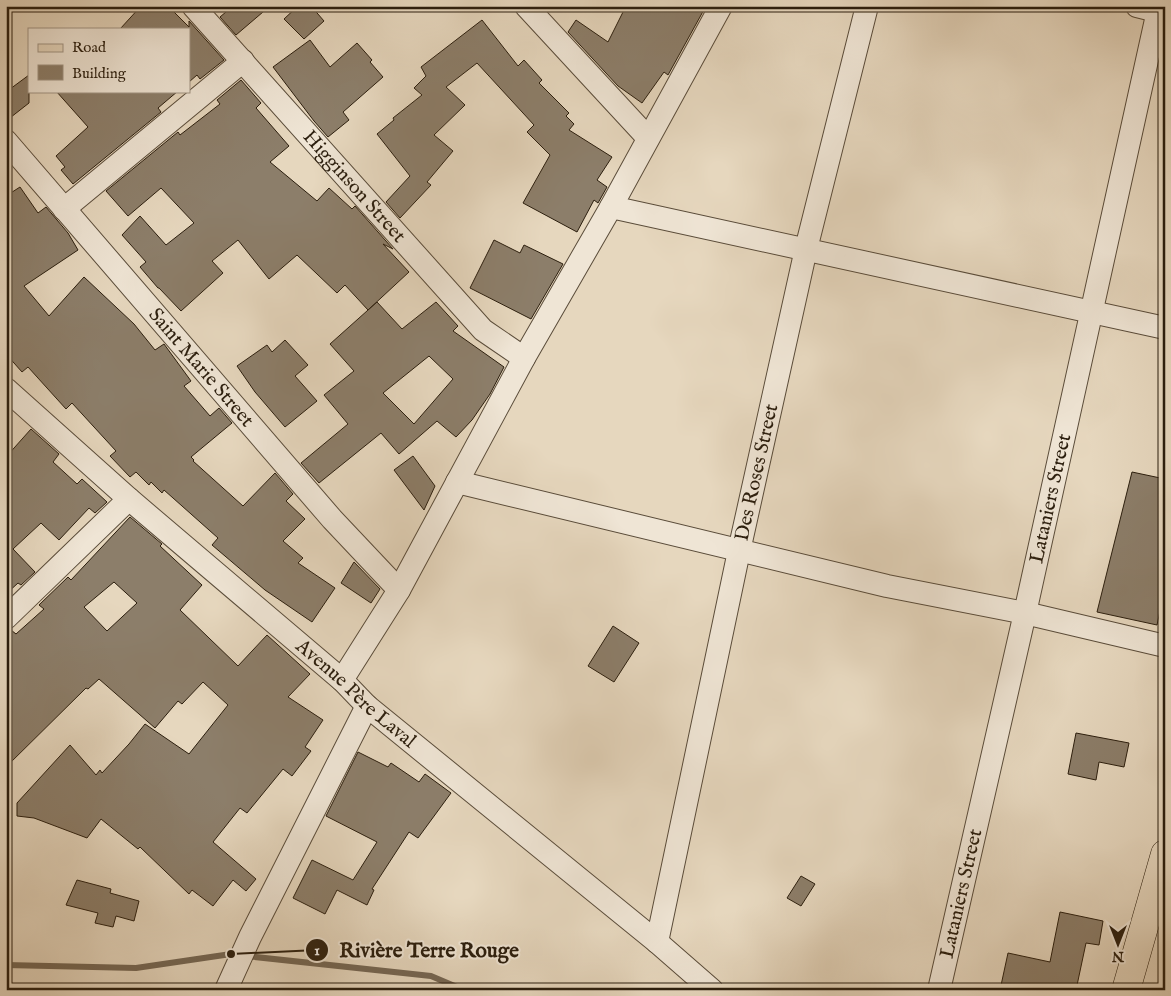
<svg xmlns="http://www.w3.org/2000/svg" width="1171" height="996" viewBox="0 0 1171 996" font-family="'IM FELL English',serif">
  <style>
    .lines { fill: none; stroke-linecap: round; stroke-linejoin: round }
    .stream { stroke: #756754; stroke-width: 6 }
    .building { fill: #8c7e6a; stroke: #2b1e0e; fill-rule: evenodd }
    .street-casing { stroke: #5a4c3a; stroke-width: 24 }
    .primary-casing { stroke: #2b1e0e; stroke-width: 29 }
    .street { stroke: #efe5d5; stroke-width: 22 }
    .primary { stroke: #e6d7be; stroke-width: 28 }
    .labels { text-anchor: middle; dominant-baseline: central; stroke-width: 4; stroke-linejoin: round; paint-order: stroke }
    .street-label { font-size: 20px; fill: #2b1e0e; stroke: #efe5d5 }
    .leader { fill: none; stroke: #2b1e0e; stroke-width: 2 }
    .callout-dot { fill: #2b1e0e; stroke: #efe5d5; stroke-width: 2 }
    .mark-label { font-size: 15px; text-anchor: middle; font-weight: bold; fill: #fff }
    .callout-label { font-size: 21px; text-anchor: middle; font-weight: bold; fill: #2b1e0e; stroke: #efe5d5; stroke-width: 4; stroke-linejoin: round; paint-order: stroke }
  </style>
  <rect width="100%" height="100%" fill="#e6d7be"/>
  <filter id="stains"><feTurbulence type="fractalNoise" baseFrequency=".004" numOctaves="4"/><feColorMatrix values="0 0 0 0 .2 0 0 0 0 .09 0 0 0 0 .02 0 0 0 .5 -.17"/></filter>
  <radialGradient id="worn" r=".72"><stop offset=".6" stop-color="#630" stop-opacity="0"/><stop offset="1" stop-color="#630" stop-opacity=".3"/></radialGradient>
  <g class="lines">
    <!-- stream -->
    <path class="stream" d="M246,956L431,976L464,990
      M6,965L136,968L231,954L236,955"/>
  </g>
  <!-- building -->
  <path class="building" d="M141,6H168L189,27V21L224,60L200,79L197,75L189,82V29H120Z
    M233,6H270L236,35L220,17Z
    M298,6H311L324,21L304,39L284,19Z
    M626,6H706L668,75L664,72L642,103L618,86L568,32L576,20L608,42Z
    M482,20L518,66L524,60L542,80L539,83L569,113L566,116L574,124L569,130L612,157L597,180L607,187L598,203L594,200L577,232L523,203L550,155L527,132L534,125L477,63L446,87L465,105L434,135L453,151L427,182L431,185L400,218L386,202L410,176L377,134L394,120L393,118L422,95L414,88L426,76L421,67Z
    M310,40L330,67L357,43L372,60L370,62L383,77L343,112L349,120L328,137L314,121L273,67Z
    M29,75V103L6,121V92Z
    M241,80L261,103L256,108L289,146L270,162L317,201L329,188L352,209L355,206L393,249L383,244L409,272L368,310L345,285L337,293L297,255L269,279L238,240L212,261L223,273L181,311L159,288H158L140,267L146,262L122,235L140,216L166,245L194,223L161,188L128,216L106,191L178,132L180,135L220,104L217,100Z
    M56,91H178L158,108L161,112L73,184L61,170L65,167L56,156L88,127Z
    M20,187L38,213L46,207L68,233L78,250L24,286L49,316L84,277L134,324L155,350L164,344L191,381L184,386L210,416L219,408L232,423L191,457L194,460L193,461L243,506L275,473L293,494L286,501L305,519L283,541L303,558L298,563L335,588L312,622L265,590L212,545L218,538L164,490L162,493L151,482L149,485L136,472L130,477L110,456L116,451L72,403L66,409L28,367L22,372L6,354V196Z
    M494,240L520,253L524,245L563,264L531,319L470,288Z
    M377,302L402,329L436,302L458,326L453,331L504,367L490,394L472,420L456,437L437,421L399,454L381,433L319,483L301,463L348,424L324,395L354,371L330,344ZM429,356L453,379L414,424L383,393Z
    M285,340L308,365L295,376L317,401L285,427L255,392L237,366L267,345L272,352Z
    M31,429L59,454L53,462L77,484L82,479L107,502L95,513L89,508L59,540L41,523L13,549L35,572L21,585L18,583L6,594V457Z
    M413,456L435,486L424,510L394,470Z
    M1132,472L1165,479V587L1157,625L1097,612Z
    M130,517L162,544L160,546L202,585L180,610L238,666L267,635L310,674L288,697L323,720L305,747L311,751L292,776L283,769L247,813L240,808L213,842L256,879L246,891L233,880L213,906L192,890L189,894L140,847L138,849L101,819L87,838L34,818L17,816V803L70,745L96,775L100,770L102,773L129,744L145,724L189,754L228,705L203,682L182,704L178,701L155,728L99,679L88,689L86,688L6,767V631L11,630L16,634L44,609L39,605L68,577L71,580ZM114,582L137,603L107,631L84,607Z
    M354,562L380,589L371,603L341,583Z
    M613,626L639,643L614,682L588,666Z
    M1076,733L1129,743L1124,767L1099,762L1096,780L1068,774Z
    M358,752L388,767L391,763L419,782L425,774L451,793L418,838L409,832L372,889L374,890L367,905L337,890L325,914L293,898L312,860L353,880L377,842L326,816Z
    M801,876L815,884L801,906L787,898Z
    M77,880L111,889L110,893L139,901L134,921L116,916L113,927L95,923L98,913L66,905Z
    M1060,912L1103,921L1099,945L1086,943L1076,990H1000L1008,953L1050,962Z"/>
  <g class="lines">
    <defs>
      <g id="street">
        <path id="s1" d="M193,6L483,330L524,358"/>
        <path d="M526,6L648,138"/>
        <path d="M1137,6L1165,13"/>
        <path id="s2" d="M6,141L332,519L399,590"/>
        <path d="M611,207L1165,328"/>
        <path d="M64,209L243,61"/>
        <path id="s3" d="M6,389L129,499L342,680L367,706L657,942L712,990"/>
        <path d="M457,482L887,586L1025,613L1165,646"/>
        <path d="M6,618L129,499"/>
        <path d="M342,680L399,590L524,358L611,207L721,6"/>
        <path id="s4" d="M657,942L739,551L806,249L867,6"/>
        <path d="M226,990L250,937L367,706"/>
        <path id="s5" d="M939,990L1025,613L1159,6"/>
      </g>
      <path id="primary" d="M1126,990L1165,854"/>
    </defs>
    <!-- street casing -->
    <use href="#street" class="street-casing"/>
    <!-- primary casing -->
    <use href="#primary" class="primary-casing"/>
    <!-- street -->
    <use href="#street" class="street"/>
    <!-- primary -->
    <use href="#primary" class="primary"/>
  </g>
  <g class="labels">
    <!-- street labels -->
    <g class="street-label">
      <text stroke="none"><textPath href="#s1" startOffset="242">Higginson Street</textPath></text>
      <text stroke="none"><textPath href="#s2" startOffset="299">Saint Marie Street</textPath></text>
      <text stroke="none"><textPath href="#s4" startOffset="480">Des Roses Street</textPath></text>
      <text stroke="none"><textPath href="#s5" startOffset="504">Lataniers Street</textPath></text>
      <text stroke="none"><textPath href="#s3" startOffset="464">Avenue Père Laval</textPath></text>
      <text stroke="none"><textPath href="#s5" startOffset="99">Lataniers Street</textPath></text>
    </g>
  </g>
  <!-- callouts -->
  <path class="leader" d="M231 954L317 950"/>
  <g class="callout-dot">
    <circle cx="231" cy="954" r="5"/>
    <circle cx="317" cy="950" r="12"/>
  </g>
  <g class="mark-label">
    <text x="317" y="955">1</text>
  </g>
  <g class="callout-label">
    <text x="429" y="957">Rivière Terre Rouge</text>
  </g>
  <!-- margin -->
  <rect width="1171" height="996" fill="none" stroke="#e6d7be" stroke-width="25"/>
  <rect x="8" y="8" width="1156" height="981" fill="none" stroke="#2b1e0e" stroke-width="2.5"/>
  <rect x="12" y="12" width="1146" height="971" fill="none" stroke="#2b1e0e"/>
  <!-- legend -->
  <rect x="28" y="28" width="162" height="65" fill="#efe5d5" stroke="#a19585"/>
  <rect x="38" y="44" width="25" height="8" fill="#e6d7be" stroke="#a19585"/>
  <text x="72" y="52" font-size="15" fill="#2b1e0e">Road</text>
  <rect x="38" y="65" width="25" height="15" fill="#8c7e6a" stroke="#a19585"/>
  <text x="72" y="78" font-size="15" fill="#2b1e0e">Building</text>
  <!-- north arrow -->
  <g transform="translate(1118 944) rotate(180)" stroke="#efe5d5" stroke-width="4" paint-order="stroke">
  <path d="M0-4L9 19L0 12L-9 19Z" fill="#2b1e0e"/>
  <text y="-8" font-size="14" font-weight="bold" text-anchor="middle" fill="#2b1e0e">N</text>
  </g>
  <rect width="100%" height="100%" filter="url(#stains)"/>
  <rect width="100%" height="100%" fill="url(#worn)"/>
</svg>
